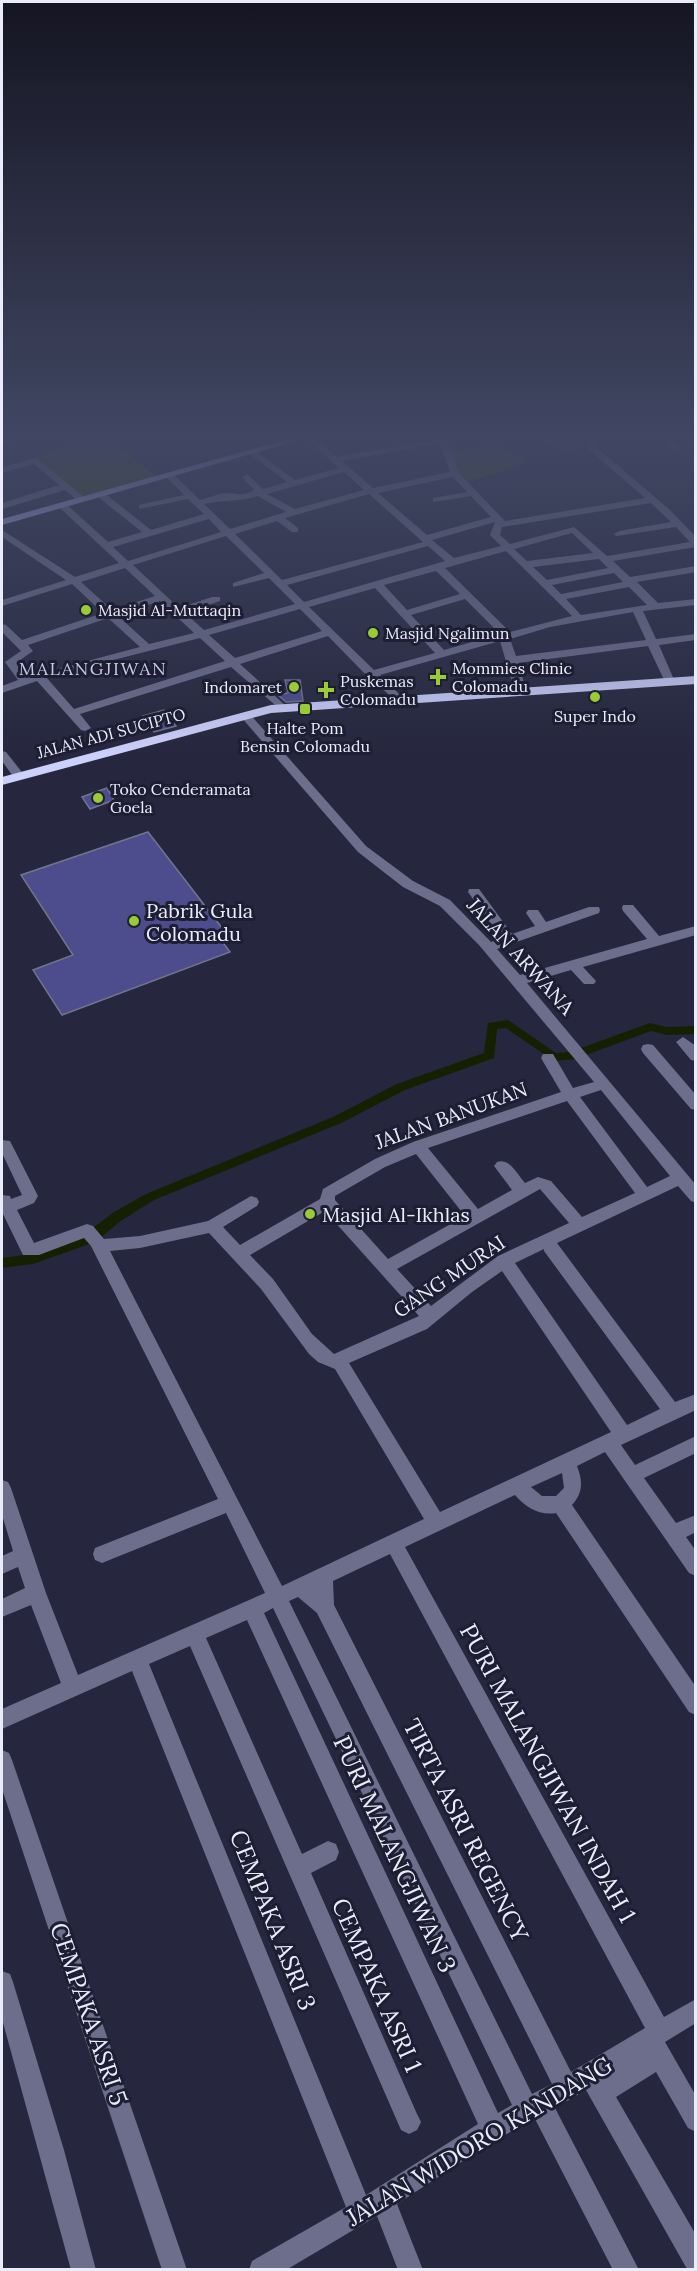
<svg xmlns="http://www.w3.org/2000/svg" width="697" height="2271" viewBox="0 0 697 2271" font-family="Lora,serif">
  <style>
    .green { fill: #3a4f0f }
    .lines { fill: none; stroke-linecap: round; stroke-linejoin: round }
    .canal { fill: #142000; fill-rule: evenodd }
    .building { fill: #4d4c8c; stroke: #72748e; stroke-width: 1.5 }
    .minor { fill: #6c6e8c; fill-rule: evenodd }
    .major { fill: #aeb1ef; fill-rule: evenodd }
    .highway { fill: #ccd0fc; fill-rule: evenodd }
    .poi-dot { fill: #99cb36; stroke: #1d1e33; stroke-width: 2 }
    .labels { text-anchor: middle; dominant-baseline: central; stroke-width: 6; stroke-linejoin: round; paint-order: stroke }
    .far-poi-label { font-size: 16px; fill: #ebecfb; stroke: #1d1e33; text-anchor: start }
    .far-street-label { font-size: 16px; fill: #ebecfb; stroke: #1d1e33 }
    .far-quarter-label { font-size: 18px; letter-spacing: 1.5px; fill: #c6c8e6; stroke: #1d1e33 }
    .poi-label { font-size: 20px; fill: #ebecfb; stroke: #1d1e33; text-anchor: start }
    .street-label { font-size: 20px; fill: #ebecfb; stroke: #1d1e33 }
    .near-street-label { font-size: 24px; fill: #ebecfb; stroke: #1d1e33 }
  </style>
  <rect width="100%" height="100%" fill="#26273e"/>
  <!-- green -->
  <path class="green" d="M93,438H106L158,477L80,497L34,458Z
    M535,438H596L567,453Z
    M499,445L529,462L466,483L457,471L451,452Z"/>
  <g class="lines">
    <!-- canal -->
    <path class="canal" d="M508,1020L556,1053L570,1052L650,1023L667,1027L696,1026V1034L667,1035L651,1031L575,1059L554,1061L506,1028L497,1029L494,1058L405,1090L341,1123L154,1200L122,1220L95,1242L33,1264L2,1268V1258L32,1254L85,1234L114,1212L146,1194L333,1117L397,1084L484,1053L488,1023Z"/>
  </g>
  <!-- building -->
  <path class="building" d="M285,680H300L303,701L286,702L278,695L288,693Z
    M164,710L176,726L154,732L143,716Z
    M107,788L114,800L90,809L82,797Z
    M148,832L229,937L221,940L230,952L62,1015L33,970L73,955L21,875Z"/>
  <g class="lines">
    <!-- minor -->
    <path class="minor" d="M3,438H16L2,445Z
      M306,438H316L337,457L447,438L459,473L505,521L645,498L585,446L595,438H605L595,446L669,509L696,537V547L613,561L630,577L696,566V572L637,582L658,603L696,599V605L643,611L656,639L696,634V640L659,645L675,682L666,684L648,646L518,663L527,692L521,695L515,692L500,641L380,675L405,700L399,703L367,676L328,636L240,664L286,706L288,708L282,711L231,667L80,714L91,728L85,731L81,730L37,681L2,693V686L18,680L5,662L21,651L2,632V624L6,625L22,640L103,613L72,584L2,606V600L66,580L2,537V530L75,577L119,563L59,507V503H65L108,542L142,532L97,496V492H103L151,530L204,514L188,499L139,509V505L184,495L167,478V474H173L200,500C208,498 217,494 225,493C236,493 244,497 254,490L242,477L247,474L263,489L287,482L250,454L249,452L253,449L295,480L339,468ZM440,443L450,472L373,488L342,461ZM344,472L364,490L295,509L267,494ZM453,477L467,492L433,498V502L471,496L491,517L427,535L378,493ZM369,494L423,542L282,580L235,534L277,521L292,532H298V528L285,518ZM258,496L286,512L230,529L204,504C223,500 239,502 258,496ZM651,503L671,522L619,531L614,534L616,536L676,527L690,542L607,556L574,527L510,544L500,535L502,527ZM209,519L221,532L128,561L113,547ZM495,522L490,535L501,546L454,558L432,540ZM572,533L593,553L527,561L514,549ZM226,536L264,573L233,583V587L269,578L295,604L204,630L185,613L220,601V597H212L179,608L133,565ZM428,546L445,561L304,602L287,585ZM506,551L572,616L510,632L445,568ZM599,559L608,568L547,580L533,567ZM125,568L155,596L112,610L81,582ZM436,571L460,594L407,610L384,585ZM614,573L623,582L561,594L552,585ZM629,587L647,605L581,615L566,599ZM375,588L435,653L374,670L309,607ZM465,599L500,634L444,650L411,615ZM160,601L194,633L149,644L117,615ZM300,609L322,631L235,658L209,635ZM633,612L646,640L516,656L510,639L550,627ZM108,618L140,647L27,677L16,663L33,651L28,645ZM200,638L225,661L74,709L46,677Z
      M661,438H670L679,448L672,450Z
      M36,458L84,497V501H78L65,490L2,509V503L59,485L34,464L2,473V467Z
      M245,712L249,713L366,846L413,881L450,900L491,942L501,938L468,892L469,889H479L512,934L535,926L526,913L528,910H538L546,922L589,907H599L600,910L599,913L497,949L520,975L647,939L623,911L622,908L623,905H633L659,936L696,926V935L583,967L596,981L594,984H584L571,970L527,983L696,1185V1203L691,1201L678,1186L557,1243L675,1402L696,1394V1410L621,1445L635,1465L696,1436V1453L644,1478L676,1523L696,1515V1532L686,1537L696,1551V1576L689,1573L605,1452L577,1466C583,1481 583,1493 572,1505L696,1687V1715L689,1712L556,1513C540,1516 525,1507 515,1495L405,1547L664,2017L696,1999V2023L665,2042L696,2096V2132L688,2128L656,2072L616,2097L696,2235V2270L687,2269L586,2090L555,2108L639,2270H613L535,2119L495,2140L397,2204L423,2270H398L377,2216L286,2270H249L252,2261L346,2207L132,1671L2,1729V1709L61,1683L31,1605L2,1617V1599L25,1588L18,1567L2,1574V1556L13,1551L2,1515V1480L8,1482L11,1488L46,1593L78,1675L265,1593L226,1513L102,1563L95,1560L93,1554L95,1548L218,1499L91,1246L84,1238L39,1255H23L2,1212V1195L10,1196L11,1199L22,1195L2,1153V1140L10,1141L38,1196L34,1203L17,1210L34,1243L87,1224L93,1226L104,1239L140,1236L208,1221L251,1196L257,1198L259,1202L257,1206L223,1227L240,1245L320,1199L323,1189L375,1159L413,1142L561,1092L541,1058L543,1054H553L573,1088L594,1082L479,945L440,906L403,887L358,852L241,717L239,715ZM601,1090L670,1176L647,1187L580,1097ZM567,1101L635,1193L582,1217L551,1181L538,1177L525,1183C517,1174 510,1158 497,1162L494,1166L512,1190L478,1209L428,1148ZM416,1154L465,1216L388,1259L335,1200V1196L385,1167ZM540,1189L569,1223L498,1256L431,1306L397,1269ZM325,1211L419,1316L334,1354L312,1334L273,1279L250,1255ZM209,1233L261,1289L309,1354L318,1362L335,1369L424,1519L282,1586L110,1251L140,1248ZM544,1249V1251L660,1409L627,1425L515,1263ZM502,1271L611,1432L440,1512L349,1363L427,1329L472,1292ZM562,1473L564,1488L556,1496H542L531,1487ZM390,1554L645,2028L571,2072L334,1605L333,1581ZM298,1597L317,1613L552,2084L532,2094L289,1601ZM273,1608L512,2105L498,2113L264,1613ZM247,1620L478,2124L366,2195L149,1664L190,1646L401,2130L409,2134L417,2130L421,2122L417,2114L311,1873L336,1860L339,1852L336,1844L328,1841L302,1854L206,1638Z
      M2,751L6,752L25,776L23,779H15L2,761Z
      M683,1037L696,1046V1061L691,1060L676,1042Z
      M648,1044L653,1045L696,1095V1110L691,1109L643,1053L641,1049L643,1045Z
      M2,1750L9,1753L12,1760L187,2270H162L2,1789Z
      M2,1971L10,1974L13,1982L64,2150L96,2270H71L2,2019Z"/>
    <!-- major -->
    <path class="major" d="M292,438H307L2,525V519Z"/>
    <!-- highway -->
    <path class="highway" d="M696,676V684L271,713L2,785V777L271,705Z"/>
  </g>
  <!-- sky -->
  <linearGradient id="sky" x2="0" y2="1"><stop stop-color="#151522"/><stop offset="0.58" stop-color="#414763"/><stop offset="1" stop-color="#414763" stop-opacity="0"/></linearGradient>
  <rect width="697" height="756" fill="url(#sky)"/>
  <!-- markers -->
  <g class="poi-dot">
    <circle cx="86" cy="610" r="6"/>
    <circle cx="373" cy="633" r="6"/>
    <path d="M435 668h6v6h6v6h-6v6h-6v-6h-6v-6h6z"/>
    <circle cx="294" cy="687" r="6"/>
    <path d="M323 681h6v6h6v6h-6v6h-6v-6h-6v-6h6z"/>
    <circle cx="595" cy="697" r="6"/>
    <rect x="299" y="703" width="12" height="12" rx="3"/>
    <circle cx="98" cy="798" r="6"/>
    <circle cx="134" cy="921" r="6"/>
    <circle cx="310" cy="1214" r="6"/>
  </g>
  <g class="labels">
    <!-- far-poi labels -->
    <g class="far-poi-label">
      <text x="98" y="610">Masjid Al-Muttaqin</text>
      <text x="385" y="633">Masjid Ngalimun</text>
      <text x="452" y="668">Mommies Clinic<tspan x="452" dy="18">Colomadu</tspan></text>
      <text x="340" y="681">Puskemas<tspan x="340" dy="18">Colomadu</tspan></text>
      <text x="282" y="687" text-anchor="end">Indomaret</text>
      <text x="595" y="716" text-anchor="middle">Super Indo</text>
      <text x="305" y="728" text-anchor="middle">Halte Pom<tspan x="305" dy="18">Bensin Colomadu</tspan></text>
      <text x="110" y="789">Toko Cenderamata<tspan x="110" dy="18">Goela</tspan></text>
    </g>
    <!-- far-street labels -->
    <g class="far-street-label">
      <text transform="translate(111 733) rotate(-15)">JALAN ADI SUCIPTO</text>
    </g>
    <!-- far-quarter labels -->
    <g class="far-quarter-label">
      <text x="93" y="668">MALANGJIWAN</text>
    </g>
    <!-- poi labels -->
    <g class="poi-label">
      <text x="146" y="910">Pabrik Gula<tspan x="146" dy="23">Colomadu</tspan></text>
      <text x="322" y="1214">Masjid Al-Ikhlas</text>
    </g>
    <!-- street labels -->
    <g class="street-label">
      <text transform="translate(521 956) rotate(48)">JALAN ARWANA</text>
      <text transform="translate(451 1115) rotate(-20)">JALAN BANUKAN</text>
      <text transform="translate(449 1276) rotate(-34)">GANG MURAI</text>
    </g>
    <!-- near-street labels -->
    <g class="near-street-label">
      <text transform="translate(548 1773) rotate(61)">PURI MALANGJIWAN INDAH 1</text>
      <text transform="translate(466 1830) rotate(63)">TIRTA ASRI REGENCY</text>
      <text transform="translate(395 1854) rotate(65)">PURI MALANGJIWAN 3</text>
      <text transform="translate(273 1920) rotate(68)">CEMPAKA ASRI 3</text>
      <text transform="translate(377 1985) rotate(66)">CEMPAKA ASRI 1</text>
      <text transform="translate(89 2014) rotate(71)">CEMPAKA ASRI 5</text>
      <text transform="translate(479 2141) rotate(-31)">JALAN WIDORO KANDANG</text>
    </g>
  </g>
  <!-- border -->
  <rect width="697" height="2271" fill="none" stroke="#ebecfb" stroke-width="6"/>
</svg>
